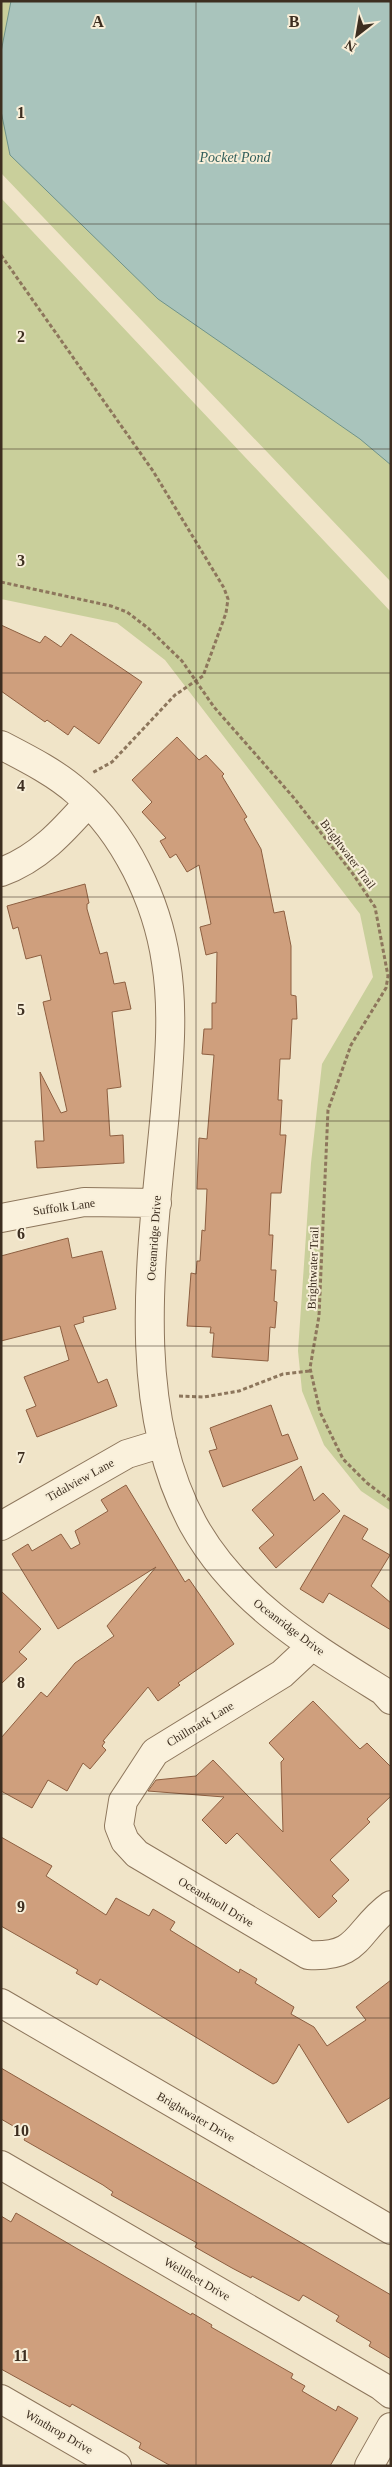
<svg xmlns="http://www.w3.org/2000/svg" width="392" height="2467" viewBox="0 0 392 2467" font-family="Georgia,serif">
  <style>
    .green { fill: #c9cf9b }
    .water { fill: #a9c4bc; stroke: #6f938a }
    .building { fill: #cf9f7d; stroke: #8d5f41 }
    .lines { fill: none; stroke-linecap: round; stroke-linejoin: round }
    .minor-casing { stroke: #8d765c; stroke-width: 30 }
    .path { stroke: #8d765c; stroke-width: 3; stroke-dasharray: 4 2.5; stroke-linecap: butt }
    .minor { stroke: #faf1dc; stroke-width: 28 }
    .grid { fill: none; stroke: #3d2e20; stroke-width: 1; stroke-opacity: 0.55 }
    .labels { text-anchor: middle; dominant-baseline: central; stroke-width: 4; stroke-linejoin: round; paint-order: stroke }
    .street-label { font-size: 12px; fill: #3d2e20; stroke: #f7eed8 }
    .water-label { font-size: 14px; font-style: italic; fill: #2f5d5a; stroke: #f7eed8 }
    .grid-label { font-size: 16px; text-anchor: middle; font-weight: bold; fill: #3d2e20; stroke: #f7eed8; stroke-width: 4; stroke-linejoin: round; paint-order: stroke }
  </style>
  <rect width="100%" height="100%" fill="#f0e4c8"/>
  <!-- green -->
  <path class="green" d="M1,1H391V582L1,173Z
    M1,198L391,612V1511L361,1491L324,1445L302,1391L298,1351L311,1163L322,1064L373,977L360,914L165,660L117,623L1,599Z"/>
  <!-- water -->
  <path class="water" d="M11,1H391V465L360,439L158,299L10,155L1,111V52Z"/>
  <!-- building -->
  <path class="building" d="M1,625L40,643L45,636L61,647L71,634L142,682L99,744L74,726L68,735L47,720L45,722L1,691Z
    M177,737L199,760L206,755L224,774L222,776L247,817L244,819L261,849L274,913L284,911L291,946V995L296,996L297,1019H292L290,1059H280L278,1100H282L280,1135H286L281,1193H271L269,1235H273L271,1270H276L274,1301L277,1302L275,1328L270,1327L268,1361L212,1357L214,1333H210L211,1327L187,1326L191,1273L196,1274L197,1261H200L202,1230L205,1231L207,1189H197L199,1138L207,1139L214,1055L202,1054L204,1029H212V1003H216L217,952L206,955L200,927L211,924L199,865L187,872L176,854L170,858L160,841L166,838L142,812L152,802L132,780Z
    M85,884L89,903L87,904V909L100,954L107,952L114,984L125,982L131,1009L112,1012L121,1087L107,1089L110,1136L123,1135L124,1163L37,1168L35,1141H44L40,1072L61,1113L67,1111L43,1002L51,1000L41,955L26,959L18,927L13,929L7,906Z
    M68,1238L72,1258L102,1251L116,1309L83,1317L84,1322L74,1325L98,1383L107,1379L117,1406L37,1437L26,1410L36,1406L24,1377L69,1360L60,1326L1,1341V1256Z
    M271,1405L282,1436L288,1434L298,1459L223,1487L209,1451L217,1449L210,1428Z
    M301,1466L314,1501L323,1493L340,1511L276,1568L259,1548L274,1535L252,1510Z
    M126,1485L185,1582L189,1579L234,1644L178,1683L180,1685L158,1701L148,1687L103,1741L105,1742L102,1746L106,1750L90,1769L83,1763L67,1791L48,1780L32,1808L1,1791V1738L41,1692L47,1697L75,1663L114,1636L107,1626L156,1567L58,1629L12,1554L28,1544L32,1551L61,1534L71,1549L80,1544L75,1531L108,1511L101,1500Z
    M344,1515L368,1529L362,1539L390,1555L371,1586L391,1603V1630L329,1593L323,1603L300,1589Z
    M1,1591L41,1629L19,1652L27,1659L1,1684Z
    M313,1701L360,1749L367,1743L391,1767V1796L367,1819L370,1822L330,1860L349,1880L332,1896L337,1901L319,1918L237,1833L226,1844L202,1820L224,1797L148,1791L156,1780L196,1776L213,1760L283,1832L281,1762L284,1759L269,1743Z
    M1,1837L52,1866L46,1876L106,1915L116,1898L149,1916L153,1909L175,1922L170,1930L239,1973L240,1969L257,1979L255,1983L294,2007L291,2014L314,2027L327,2046L366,2020L356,2007L391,1980V2097L348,2123L299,2044L277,2082L273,2084L100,1979L97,1985L76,1973L78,1970L1,1926Z
    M1,2068L391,2295V2359L369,2346L371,2342L336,2321L339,2316L303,2295L299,2301L252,2276L251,2278L232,2268L195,2247L197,2243L111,2195L113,2192L103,2185L24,2140L27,2134L1,2119Z
    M16,2213L191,2315L192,2313L212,2325L211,2327L293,2374L291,2378L305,2386L302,2391L336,2411L338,2406L358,2418L330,2466H171L139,2448L141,2443L72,2404L70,2407L1,2369V2216L11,2222Z"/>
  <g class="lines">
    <defs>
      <path id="minor" d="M1,745C26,758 56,773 77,792C125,833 157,901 166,962C174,1011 169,1063 165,1112C153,1244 127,1403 193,1524C236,1602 311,1646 383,1691L391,1700
        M1,872C38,859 63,831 88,803
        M1,1218L84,1202L157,1203
        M1,1526L127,1454L163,1443
        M312,1646L282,1674L155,1752L123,1801L119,1826L125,1841L137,1854L308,1955C361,1958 355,1931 391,1905
        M1,2003L391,2230
        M1,2165L381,2386L391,2394
        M1,2399L117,2466
        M369,2466L391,2427"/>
    </defs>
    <!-- minor casing -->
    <use href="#minor" class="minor-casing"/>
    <!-- path -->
    <path class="path" d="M1,255L153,471L224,588L228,599L226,613L203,676L175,695L112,762L92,773
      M1,582L111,606L127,612L148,628L182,661L214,707L294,798L353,874L375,907L388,976L386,988L351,1045L328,1110L319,1316L310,1368L320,1412L343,1459L367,1483L391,1501
      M179,1396L204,1397L239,1391L283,1374L310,1371"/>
    <!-- minor -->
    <use href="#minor" class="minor"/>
  </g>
  <!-- grid -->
  <path class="grid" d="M196,1V2466M1,224H391M1,449H391M1,673H391M1,897H391M1,1121H391M1,1346H391M1,1570H391M1,1794H391M1,2018H391M1,2243H391"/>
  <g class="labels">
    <!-- street labels -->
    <g class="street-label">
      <text transform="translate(348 854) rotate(53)">Brightwater Trail</text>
      <text transform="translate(64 1207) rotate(-8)">Suffolk Lane</text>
      <text transform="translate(154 1238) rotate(-86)">Oceanridge Drive</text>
      <text transform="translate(313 1268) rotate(-88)">Brightwater Trail</text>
      <text transform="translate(80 1480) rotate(-29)">Tidalview Lane</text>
      <text transform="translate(289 1627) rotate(37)">Oceanridge Drive</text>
      <text transform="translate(200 1724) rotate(-31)">Chillmark Lane</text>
      <text transform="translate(216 1902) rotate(31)">Oceanknoll Drive</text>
      <text transform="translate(196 2117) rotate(30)">Brightwater Drive</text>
      <text transform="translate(197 2279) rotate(30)">Wellfleet Drive</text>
      <text transform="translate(59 2432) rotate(30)">Winthrop Drive</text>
    </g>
    <!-- water labels -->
    <g class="water-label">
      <text x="235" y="157">Pocket Pond</text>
    </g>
  </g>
  <g class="grid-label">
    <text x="98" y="27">A</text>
    <text x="294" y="27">B</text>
    <text x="21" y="118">1</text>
    <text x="21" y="342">2</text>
    <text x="21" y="566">3</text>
    <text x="21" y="791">4</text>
    <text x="21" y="1015">5</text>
    <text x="21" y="1239">6</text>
    <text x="21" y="1463">7</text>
    <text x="21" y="1688">8</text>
    <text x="21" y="1912">9</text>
    <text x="21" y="2136">10</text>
    <text x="21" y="2361">11</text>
  </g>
  <!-- border -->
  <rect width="392" height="2467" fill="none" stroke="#3d2e20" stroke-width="5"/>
  <!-- north arrow -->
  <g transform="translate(357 35) rotate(211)" stroke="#f7eed8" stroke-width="4" paint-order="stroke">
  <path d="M0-4L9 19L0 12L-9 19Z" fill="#3d2e20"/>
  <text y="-8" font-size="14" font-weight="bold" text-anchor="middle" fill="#3d2e20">N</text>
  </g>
</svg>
